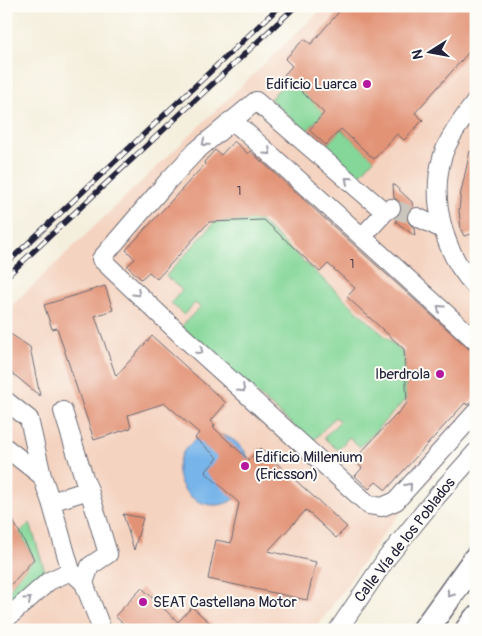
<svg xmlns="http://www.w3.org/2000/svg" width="482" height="636" viewBox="0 0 482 636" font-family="Pangolin,sans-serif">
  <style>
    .built { fill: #f4d3c0 }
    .green { fill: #85d799; stroke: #547c6a }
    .water { fill: #76b4e9; stroke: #4c6b92 }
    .building { fill: #e29275 }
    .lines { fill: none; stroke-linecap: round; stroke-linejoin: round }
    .minor-tunnel { stroke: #cac6bd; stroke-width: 18; stroke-dasharray: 18 9; stroke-linecap: butt }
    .minor-casing { stroke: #6c6a74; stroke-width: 20 }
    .highway-casing { stroke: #6c6a74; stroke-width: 28 }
    .minor { stroke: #fff; stroke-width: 18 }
    .highway { stroke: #fff; stroke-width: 25 }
    .rail-casing { stroke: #22223b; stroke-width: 5.5 }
    .rail { stroke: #fdfcf7; stroke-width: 4; stroke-dasharray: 11; stroke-linecap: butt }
    .oneway { stroke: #9c9ca7 }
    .poi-dot { fill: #b5179e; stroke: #fdfcf7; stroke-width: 2 }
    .labels { text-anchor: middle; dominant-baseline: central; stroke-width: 4; stroke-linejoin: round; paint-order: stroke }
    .number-label { font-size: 12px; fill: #523e4a }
    .poi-label { font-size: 15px; fill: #22223b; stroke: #fdfcf7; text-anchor: end }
    .street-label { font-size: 15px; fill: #22223b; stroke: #fdfcf7 }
  </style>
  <rect width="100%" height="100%" fill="#fdfcf7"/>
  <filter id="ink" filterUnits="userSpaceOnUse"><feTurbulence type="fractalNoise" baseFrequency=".02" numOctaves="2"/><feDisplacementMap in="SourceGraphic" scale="10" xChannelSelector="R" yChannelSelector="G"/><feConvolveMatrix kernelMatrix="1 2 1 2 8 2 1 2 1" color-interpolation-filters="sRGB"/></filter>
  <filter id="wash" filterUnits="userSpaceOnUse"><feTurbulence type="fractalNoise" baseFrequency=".0096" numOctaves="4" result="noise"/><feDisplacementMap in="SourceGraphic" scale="20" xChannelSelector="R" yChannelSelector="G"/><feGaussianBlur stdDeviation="1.12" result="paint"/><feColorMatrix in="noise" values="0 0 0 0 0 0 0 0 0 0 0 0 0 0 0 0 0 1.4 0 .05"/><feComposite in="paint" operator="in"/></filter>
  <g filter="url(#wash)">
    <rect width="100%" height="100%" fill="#f4efdd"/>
    <!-- built -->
    <path class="built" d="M325,6H476V427L386,530L315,630H6V311Z"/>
    <!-- green -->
    <path class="green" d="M288,79L324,112L306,132L270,99Z
      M341,129L374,159L357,178L324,148Z
      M259,220L404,354L406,399L360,447L349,437L338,450L324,438L340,421L335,417L312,442L181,327L200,307L195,303L184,315L171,303L182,290L166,276L215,222Z
      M30,523L46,575L6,614C6,586 17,579 34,559L20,532Z"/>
    <!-- water -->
    <path class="water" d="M206,434C209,434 214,434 217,434C231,435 252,451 248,467C247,471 244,476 243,481C241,486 239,494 235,498C220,511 194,505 184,489C169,466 183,444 206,434Z"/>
    <g id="blocks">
      <!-- building -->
      <path class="building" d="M344,6H476V44L415,113L423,120L404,140L397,134L374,159L341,129L326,145L309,130L324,113L284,75L292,66L285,59L304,39L311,44Z
        M234,141L248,154L250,151L469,349L476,353V396L467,405L465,403L386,490L376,482L369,489L355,476L362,468L354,460L407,403L404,349L347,297L355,288L328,264L320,272L264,220L209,222L157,279L149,272L141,279L127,266L135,259L126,250L205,164L204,162L215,150L221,155Z
        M470,151L476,152V233L464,236L461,230L459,210L461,192Z
        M393,184L412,202L413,208L408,212L407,218L409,223L414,228L415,236L396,222V218L400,213L402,207L400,202L394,198Z
        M105,286L113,310L95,316L116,376L152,336L226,403L211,421L215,425L213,427L249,460L260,448L347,527L336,538L306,510L268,551L316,562L307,600L208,579L216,540L231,543L239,503L205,472L218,458L195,438L199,433L165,403L128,415L131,428L94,440L57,328L52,329L44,305Z
        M6,331L30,347L40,396L6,368Z
        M6,508L34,559L6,590Z
        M123,514L143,518L134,550Z
        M142,588L178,622L192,607L218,630H130L115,616Z"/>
    </g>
  </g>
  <g filter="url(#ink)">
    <use href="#blocks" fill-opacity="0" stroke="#6c6a74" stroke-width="1"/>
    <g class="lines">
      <!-- minor-tunnel -->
      <path class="minor-tunnel" d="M391,208L417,217"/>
      <defs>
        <path id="minor" d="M476,101C464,118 448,137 442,158C430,201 444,255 476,287
          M230,121L240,127L362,237L385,212L391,208
          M385,212L256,101L196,151L167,182L101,259L179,333L369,505L382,507L396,501L476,412
          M417,217L442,229
          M362,237L476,341
          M6,401L29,419L42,476L51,502
          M63,411L85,481L89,490
          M6,448L42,476
          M84,583L90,566L108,554L89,490L51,502L71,571L84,583L102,630
          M6,619L49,581L71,571
          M338,630L386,559L437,496L476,452"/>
        <path id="highway" d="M425,630L476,559
          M468,630L476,619"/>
      </defs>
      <!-- minor casing -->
      <use href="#minor" class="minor-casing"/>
      <!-- highway casing -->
      <use href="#highway" class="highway-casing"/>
      <!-- minor -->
      <use href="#minor" class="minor"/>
      <!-- highway -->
      <use href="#highway" class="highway"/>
      <defs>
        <path id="rail" d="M6,264L280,6
          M6,277L296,6"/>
      </defs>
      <!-- rail casing -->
      <use href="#rail" class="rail-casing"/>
      <!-- rail -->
      <use href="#rail" class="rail"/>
    </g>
    <!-- one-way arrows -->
    <defs><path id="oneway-chevron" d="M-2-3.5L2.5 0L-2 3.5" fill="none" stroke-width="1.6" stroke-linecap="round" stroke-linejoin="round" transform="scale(1.25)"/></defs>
    <g class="oneway">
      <use href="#oneway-chevron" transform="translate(205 143) rotate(139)"/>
      <use href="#oneway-chevron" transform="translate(268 152) rotate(42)"/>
      <use href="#oneway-chevron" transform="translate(348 180) rotate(-139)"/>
      <use href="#oneway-chevron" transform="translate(137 293) rotate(43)"/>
      <use href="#oneway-chevron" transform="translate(440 308) rotate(-138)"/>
      <use href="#oneway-chevron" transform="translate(200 351) rotate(41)"/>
      <use href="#oneway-chevron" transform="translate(242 389) rotate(43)"/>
      <use href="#oneway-chevron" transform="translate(409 486) rotate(-48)"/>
      <use href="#oneway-chevron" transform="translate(450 594) rotate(126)"/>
      <use href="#oneway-chevron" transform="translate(28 600) rotate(-42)"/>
    </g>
  </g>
  <!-- markers -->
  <g class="poi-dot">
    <circle cx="367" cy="84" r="5"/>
    <circle cx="440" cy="374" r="5"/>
    <circle cx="245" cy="466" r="5"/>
    <circle cx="143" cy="602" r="5"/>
  </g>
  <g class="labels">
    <!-- number labels -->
    <g class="number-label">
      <text x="239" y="191">1</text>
      <text x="352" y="264">1</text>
    </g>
    <!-- poi labels -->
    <g class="poi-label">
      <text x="357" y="84">Edificio Luarca</text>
      <text x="430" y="374">Iberdrola</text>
      <text x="255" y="457" text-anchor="start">Edificio Millenium<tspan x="255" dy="17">(Ericsson)</tspan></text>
      <text x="153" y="602" text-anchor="start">SEAT Castellana Motor</text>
    </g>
    <!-- street labels -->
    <g class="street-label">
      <text transform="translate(405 540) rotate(-52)">Calle Vía de los Poblados</text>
    </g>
  </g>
  <!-- margin -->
  <rect width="482" height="636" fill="none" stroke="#fdfcf7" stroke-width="25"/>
  <!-- north arrow -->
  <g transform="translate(430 52) rotate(259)" stroke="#fdfcf7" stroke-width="4" paint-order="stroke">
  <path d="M0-4L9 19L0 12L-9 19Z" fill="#22223b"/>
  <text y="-8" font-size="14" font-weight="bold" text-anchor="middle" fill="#22223b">N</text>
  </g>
</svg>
